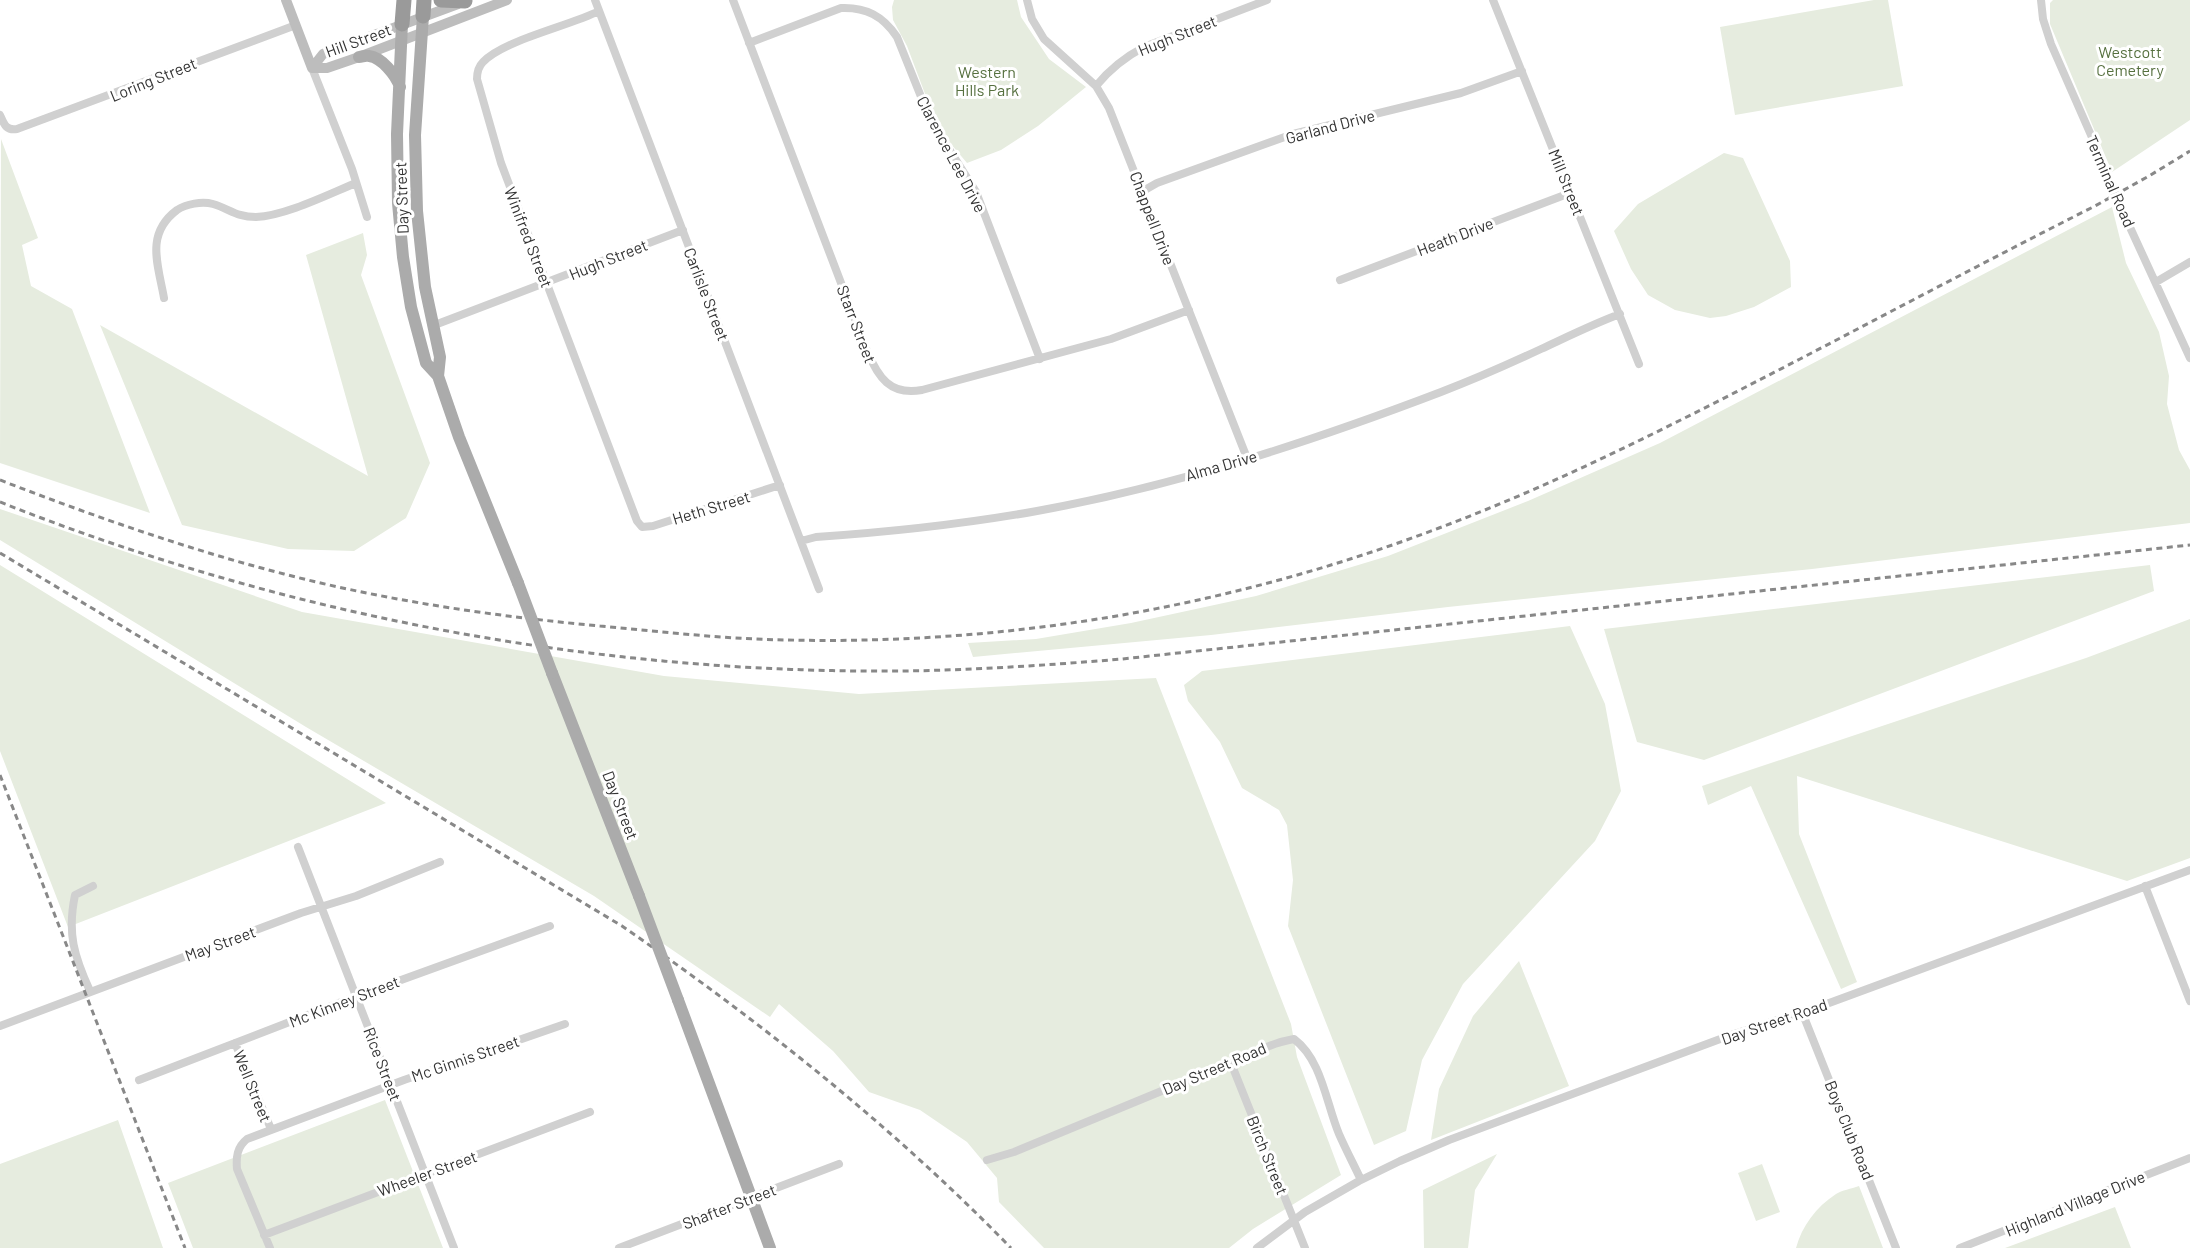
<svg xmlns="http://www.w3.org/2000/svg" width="2190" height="1248" viewBox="0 0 2190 1248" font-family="Barlow,sans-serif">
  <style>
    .green { fill: #e6ecdf }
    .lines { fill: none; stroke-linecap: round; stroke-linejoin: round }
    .street { stroke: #d0d0d0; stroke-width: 8 }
    .secondary { stroke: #bdbdbd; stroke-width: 10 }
    .primary { stroke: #ababab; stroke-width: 12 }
    .highway { stroke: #9a9a9a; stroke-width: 15 }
    .rail { stroke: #888; stroke-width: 3; stroke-dasharray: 6 4.5; stroke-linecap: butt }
    .primary-bridge { stroke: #ababab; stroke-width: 12 }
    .labels { text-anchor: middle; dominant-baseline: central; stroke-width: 6; stroke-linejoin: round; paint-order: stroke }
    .street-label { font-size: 16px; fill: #333; stroke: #fff }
    .park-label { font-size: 16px; fill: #56703f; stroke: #fff }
  </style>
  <rect width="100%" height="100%" fill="#fff"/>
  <!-- green -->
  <path class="green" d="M894,0H1017L1021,17L1049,59L1086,87L1038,126L1001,150L967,163L951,144L933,115L907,46L893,20L892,7Z
    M1874,0H1888L1903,86L1735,115L1720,27Z
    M2053,0H2190V120L2112,172L2050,24V3Z
    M1,139L38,238L22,245L31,286L72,309L150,513L0,463Z
    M1724,153L1743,158L1790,261L1791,287L1754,307L1726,316L1710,318L1675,310L1648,295L1631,269L1614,231L1638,204Z
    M2112,207L2126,263L2159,332L2169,376L2167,404L2179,450L2190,470V523L1812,569L1448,607L1211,635L973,657L968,643L1036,639L1131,623L1256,596L1388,556L1528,501L1660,443Z
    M363,233L367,255L361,275L430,463L406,518L354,551L288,549L182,525L100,325L368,476L306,255Z
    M0,509L302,612L664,676L859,694L1156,678L1291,1024L1297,1057L1341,1175L1253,1229L1229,1248H1044L999,1202L997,1178L967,1142L920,1110L869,1092L833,1051L779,1004L770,1017L594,896L306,727L0,540Z
    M0,565L386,803L68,927L0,751Z
    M2150,565L2154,591L1704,760L1637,742L1604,629Z
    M2190,619V858L2127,881L1797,776L1799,834L1857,982L1841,989L1751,786L1708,805L1702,786L2086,658Z
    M1570,626L1605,704L1621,791L1595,841L1463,984L1422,1060L1406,1131L1374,1145L1288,926L1293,880L1287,825L1279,810L1242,788L1220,742L1188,701L1184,685L1202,671Z
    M1519,961L1569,1086L1431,1140L1439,1089L1473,1016Z
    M385,1100L443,1248H193L168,1183Z
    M118,1120L163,1248H0V1164Z
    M1497,1154L1475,1190L1468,1248H1424L1423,1190Z
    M1762,1164L1780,1212L1756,1221L1738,1173Z
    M1859,1186L1883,1248H1796C1802,1226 1816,1207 1836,1194C1842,1190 1851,1189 1859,1186Z
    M2115,1207L2131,1248H2005Z"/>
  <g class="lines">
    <!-- street -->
    <path class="street" d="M595,0L819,589
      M733,0L867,351C878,377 890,396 922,390L1111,339L1189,310
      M1027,0L1032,19L1044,39L1096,86L1109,108L1247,458
      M1493,0L1639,364
      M2041,0L2043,19L2051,44L2094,142L2111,186L2190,358
      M599,11C569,26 504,40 483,62C478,67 477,72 477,79L501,163L637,521L642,527L653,526L780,485
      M749,43L841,8C866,7 883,16 897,37L930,119L976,192L1040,359
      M312,68L352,169L367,217
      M1096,86C1109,70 1125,57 1144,47L1267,0
      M0,115C4,124 6,131 17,129L296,25
      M1143,191L1157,183L1293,134L1461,93L1522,71
      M1340,280L1570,193
      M2156,282L2190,262
      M164,298C158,264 145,234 177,210C186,204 202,201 213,204C230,209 236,217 256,217C285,216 329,194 356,183
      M432,326L683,230
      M801,541L816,537C890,532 964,524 1037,511C1175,486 1310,442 1441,392C1475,379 1509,364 1541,349C1567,337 1593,324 1620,314
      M298,847L454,1248
      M2145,886L2190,1001
      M90,991C74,956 67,933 75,895L93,886
      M1802,1012L1896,1248
      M0,1026L301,913L356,896L440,862
      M235,1043L271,1129
      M1231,1063L1305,1248
      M139,1080L357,996L550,926
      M987,1160L1014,1152L1210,1071C1239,1062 1264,1044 1294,1039C1322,1060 1326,1103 1339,1134C1346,1150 1354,1165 1361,1180
      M264,1235L590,1112
      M270,1248L237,1169C236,1157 237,1147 247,1139L404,1080L565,1024
      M619,1248L839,1164
      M1257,1248L1305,1212L1359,1181L1400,1161L1449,1140L1731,1035L1821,1006L2190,870
      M1960,1248L2190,1158"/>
    <!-- secondary -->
    <path class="secondary" d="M286,0L312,68
      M312,68H327L359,57L507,0
      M312,68L323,54L458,4"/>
    <!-- primary -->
    <path class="primary" d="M423,16L415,135L417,211L425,287L440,357L438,376
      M402,24L397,134L398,203L403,257L411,307L426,363L438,376L459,437L518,583
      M359,57C362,57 365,55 369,56C381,57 396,75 400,87
      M552,673L639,896
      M678,1000L770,1248"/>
    <!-- highway -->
    <path class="highway" d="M441,0L465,1
      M423,16L424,0
      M402,24L404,0"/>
    <!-- rail -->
    <path class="rail" d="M0,480C93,516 187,549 284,574C388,601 493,616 600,626C663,632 725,639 788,640C1011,645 1231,607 1439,528C1564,481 1682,420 1800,359C1898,308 1996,256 2095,206L2149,176L2190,151
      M0,502C287,616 596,674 904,671C977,670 1050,665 1122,659L2190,545
      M0,553L622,926C762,1023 892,1126 1011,1248
      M0,775L185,1248"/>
    <!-- primary-bridge -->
    <path class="primary-bridge" d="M518,583L552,673
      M639,896L678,1000"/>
  </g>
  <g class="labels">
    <!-- street labels -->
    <g class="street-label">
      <text transform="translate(1177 35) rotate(-22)">Hugh Street</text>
      <text transform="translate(358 40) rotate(-20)">Hill Street</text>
      <text transform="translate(153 79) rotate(-22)">Loring Street</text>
      <text transform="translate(1330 126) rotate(-15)">Garland Drive</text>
      <text transform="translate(952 154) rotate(62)">Clarence Lee Drive</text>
      <text transform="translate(2111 181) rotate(66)">Terminal Road</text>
      <text transform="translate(1567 182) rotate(68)">Mill Street</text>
      <text transform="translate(401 198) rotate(-92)">Day Street</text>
      <text transform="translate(1153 218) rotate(69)">Chappell Drive</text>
      <text transform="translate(1455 236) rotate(-21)">Heath Drive</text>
      <text transform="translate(529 237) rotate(69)">Winifred Street</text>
      <text transform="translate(608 259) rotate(-22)">Hugh Street</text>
      <text transform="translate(707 294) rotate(69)">Carlisle Street</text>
      <text transform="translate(857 324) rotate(69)">Starr Street</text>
      <text transform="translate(1221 465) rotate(-16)">Alma Drive</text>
      <text transform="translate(711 507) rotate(-17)">Heth Street</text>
      <text transform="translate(621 805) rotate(69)">Day Street</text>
      <text transform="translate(220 943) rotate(-20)">May Street</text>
      <text transform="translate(344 1001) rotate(-21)">Mc Kinney Street</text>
      <text transform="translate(1774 1021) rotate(-19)">Day Street Road</text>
      <text transform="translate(465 1058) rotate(-19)">Mc Ginnis Street</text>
      <text transform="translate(383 1064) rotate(69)">Rice Street</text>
      <text transform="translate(1214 1068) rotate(-23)">Day Street Road</text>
      <text transform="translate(253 1086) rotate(68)">Well Street</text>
      <text transform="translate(1850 1130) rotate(68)">Boys Club Road</text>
      <text transform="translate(1268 1155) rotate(68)">Birch Street</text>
      <text transform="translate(427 1173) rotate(-20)">Wheeler Street</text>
      <text transform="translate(2075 1203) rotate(-22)">Highland Village Drive</text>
      <text transform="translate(729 1206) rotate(-21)">Shafter Street</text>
    </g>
    <!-- park labels -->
    <g class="park-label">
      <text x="2130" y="51">Westcott<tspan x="2130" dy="18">Cemetery</tspan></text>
      <text x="987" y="71">Western<tspan x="987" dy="18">Hills Park</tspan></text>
    </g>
  </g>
</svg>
